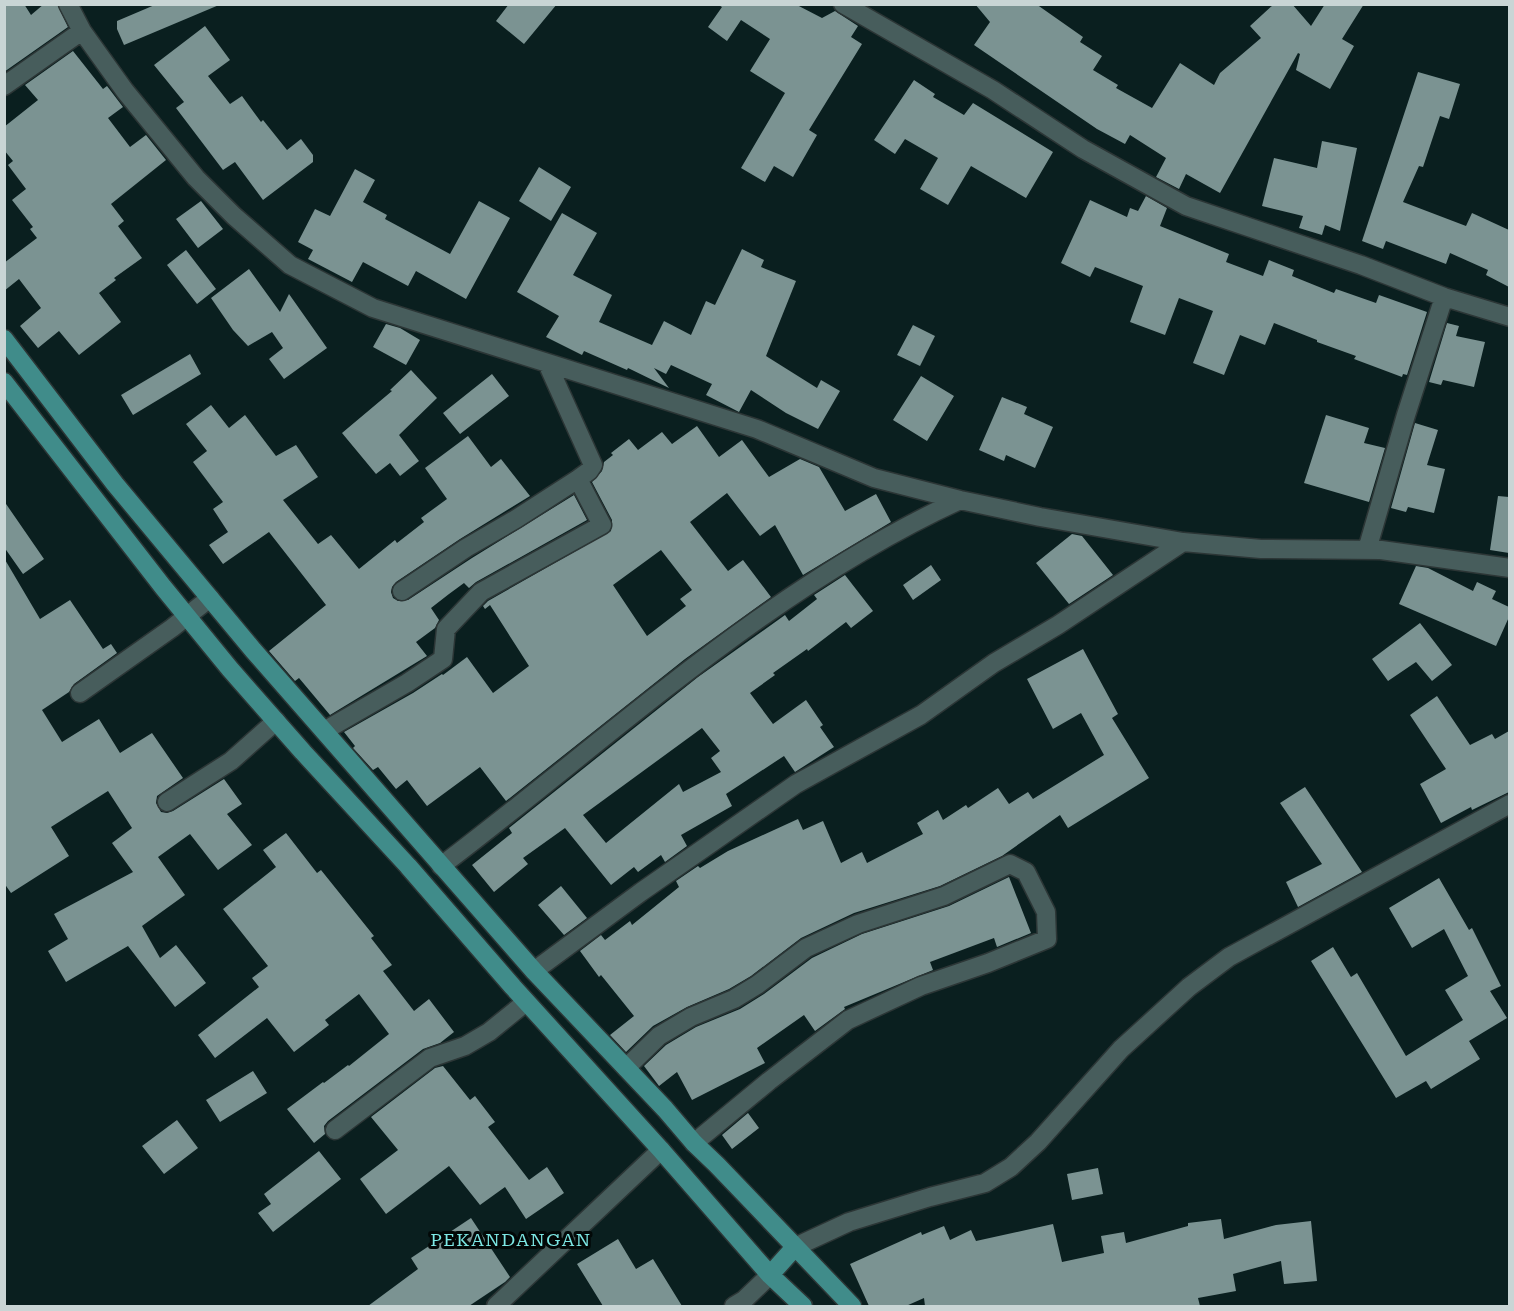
<svg xmlns="http://www.w3.org/2000/svg" width="1514" height="1311" viewBox="0 0 1514 1311" font-family="'Roboto Serif',serif">
  <style>
    .building { fill: #7b9392; fill-rule: evenodd }
    .lines { fill: none; stroke-linecap: round; stroke-linejoin: round }
    .minor-casing { stroke: #2c3636; stroke-width: 21 }
    .major-casing { stroke: #2c3636; stroke-width: 21 }
    .minor { stroke: #475d5c; stroke-width: 18 }
    .major { stroke: #408c8a; stroke-width: 18 }
    .labels { text-anchor: middle; dominant-baseline: central; stroke-width: 6; stroke-linejoin: round; paint-order: stroke }
    .quarter-label { font-size: 18px; letter-spacing: 1.5px; fill: #7de8e5; stroke: #020807 }
  </style>
  <rect width="100%" height="100%" fill="#0a1f1f"/>
  <!-- building -->
  <path class="building" d="M4,4H24L31,15L44,4H57L68,27L4,72Z
    M157,4H219V5L124,45L117,29V21Z
    M509,4H557L524,44L496,21Z
    M717,4H795L822,18L835,11L858,26L851,37L862,44L809,130L817,135L793,177L774,166L765,182L741,168L785,93L750,71L770,39L741,20L727,41L708,27L722,7Z
    M975,4H1036L1083,37L1080,42L1102,56L1093,70L1118,85L1116,88L1152,108L1180,63L1214,85L1220,73L1261,38L1250,26L1274,4H1292L1311,26L1325,4H1364L1342,39L1354,46L1330,89L1296,70L1300,54L1298,53L1220,193L1186,174L1179,189L1156,177L1166,158L1130,135L1125,144L1097,129L974,45L990,22Z
    M205,26L230,60L208,76L230,104L242,96L261,122L263,120L287,150L301,139L313,155V162L263,200L235,162L223,170L176,108L184,102L154,65Z
    M73,51L103,89L107,86L123,107L108,118L130,147L146,135L166,160L111,204L124,221L118,226L142,258L114,278L116,280L99,293L121,322L79,355L59,331L38,348L20,326L41,308L19,279L4,291V263L37,238L30,229L33,227L12,200L26,189L8,165L13,161L4,150V127L38,100L25,85Z
    M1418,72L1460,84L1449,119L1440,116L1423,167L1419,166L1403,202L1466,226L1472,213L1509,230V287L1486,275L1488,270L1450,253L1446,264L1386,241L1383,249L1362,241Z
    M914,80L935,94L933,97L964,115L973,103L1053,152L1026,198L971,166L948,205L920,189L938,158L905,139L895,154L874,140Z
    M1322,141L1357,148L1340,231L1325,225L1322,235L1299,228L1303,216L1262,206L1274,158L1317,168Z
    M539,167L571,187L551,221L519,201Z
    M355,169L375,180L363,202L387,215L385,219L450,254L479,201L510,218L466,299L416,271L408,286L363,262L352,282L308,259L313,250L298,242L315,209L330,216Z
    M1146,196L1167,208L1160,226L1229,254L1226,262L1263,276L1269,260L1294,270L1292,276L1334,293L1336,289L1376,303L1379,295L1427,312L1407,375L1403,374L1402,377L1354,359L1356,356L1317,342V340L1274,323L1265,345L1240,335L1224,375L1193,363L1213,311L1179,298L1165,335L1130,322L1143,286L1095,267L1090,277L1061,263L1090,200L1127,217L1130,208L1138,211Z
    M201,201L223,229L198,248L176,219Z
    M562,213L597,233L573,275L612,295L599,322L652,345L664,321L691,335L706,301L715,305L742,249L764,260L761,267L796,281L766,356L817,388L821,380L840,391L818,429L786,413L751,390L739,412L706,395L712,384L671,365L666,374L654,368L669,388L628,368L627,370L584,351L582,355L546,337L559,316L517,292Z
    M186,250L216,289L197,304L167,265Z
    M249,269L280,312L289,294L327,348L284,379L269,359L283,348L272,332L248,346L233,330L211,298Z
    M1447,323L1459,326L1456,336L1485,342L1474,387L1443,380L1441,385L1429,382Z
    M386,324L400,328L420,340L406,365L373,347Z
    M913,325L935,336L920,366L897,355Z
    M190,354L201,374L133,415L121,395Z
    M411,370L437,398L399,435L419,461L400,476L390,463L376,474L342,433L392,391L390,390Z
    M492,374L509,396L460,434L443,413Z
    M921,376L954,396L927,441L893,420Z
    M1002,397L1027,407L1024,414L1053,427L1035,468L1006,455L1004,461L979,450Z
    M211,405L229,428L245,415L276,456L296,445L318,477L283,500L318,544L331,535L359,569L395,540L397,543L424,522L421,518L447,499L425,468L468,436L491,467L501,459L530,496L460,539L396,582L392,587L391,592L393,598L398,601L408,600L472,558L574,495L587,520L476,582L469,588L464,583L449,594L431,608L439,620L435,628L416,642L427,656L330,715L299,678L295,681L269,651L326,605L269,532L223,564L209,545L228,532L213,509L223,502L193,462L207,451L186,424Z
    M1326,415L1369,428L1364,443L1385,448L1369,502L1304,483Z
    M1415,423L1438,430L1427,465L1445,469L1434,513L1408,507L1406,512L1391,508Z
    M697,426L719,457L742,440L769,477L800,459L819,467L845,511L876,494L891,522L803,575L775,525L760,536L727,493L690,522L728,571L743,560L771,597L685,659L506,801L480,767L427,806L407,780L396,789L378,767L373,770L353,748L355,746L344,732L413,693L442,674L443,675L467,657L493,693L529,666L490,605L485,609L483,606L488,601L611,531L612,520L592,482L602,471L604,462L613,455L611,453L629,439L638,450L662,432L672,444ZM661,550L692,590L680,599L686,606L647,636L613,585Z
    M1498,496L1509,497V553L1490,550Z
    M4,501L44,559L23,574L4,547Z
    M1072,534L1082,536L1113,575L1069,604L1036,563Z
    M4,558L40,619L70,600L103,649L111,644L117,653L74,684L69,692L42,710L62,742L99,719L120,753L152,733L183,778L157,796L156,803L161,812L167,813L173,811L224,779L242,804L227,814L252,845L218,870L190,834L158,857L185,895L142,926L160,958L176,945L206,983L175,1007L128,946L66,982L48,951L68,939L54,914L133,872L112,843L132,828L108,791L51,827L69,856L11,893L4,883Z
    M931,565L941,580L913,600L903,585Z
    M1416,566L1428,568L1473,591L1477,582L1496,591L1492,599L1509,607V617L1496,646L1399,604Z
    M845,575L873,611L851,628L846,622L808,651L807,649L773,673L775,675L750,693L773,724L806,700L823,725L820,727L834,747L795,772L784,756L726,794L732,806L681,835L687,846L665,862L661,855L638,872L634,867L611,885L565,828L523,858L528,864L494,892L472,865L512,833L509,828L698,677L785,615L789,621L817,599L814,595ZM702,728L720,751L711,758L721,772L683,792L679,784L606,843L583,815Z
    M1420,623L1452,665L1432,681L1416,662L1388,681L1372,659Z
    M1083,649L1118,714L1112,718L1149,778L1068,828L1060,815L1002,856L940,886L854,913L801,938L751,976L729,989L687,1007L653,1026L626,1052L610,1035L634,1016L601,975L599,977L580,951L601,935L605,940L630,921L632,925L679,887L676,881L698,866L700,868L728,851L798,819L803,830L823,821L841,863L862,852L867,863L923,834L917,823L938,810L943,820L966,805L968,808L998,788L1009,804L1028,792L1033,799L1104,755L1081,713L1053,729L1027,679Z
    M1437,696L1470,745L1492,734L1495,739L1509,731V792L1472,810L1471,807L1441,823L1420,784L1446,769L1410,715Z
    M1305,787L1362,872L1298,907L1286,882L1322,864L1280,803Z
    M286,833L317,873L321,870L374,936L371,938L392,965L383,971L414,1011L429,999L454,1032L440,1043L423,1049L328,1121L324,1126L325,1134L314,1143L287,1109L323,1082L324,1083L348,1065L349,1066L389,1034L359,994L325,1020L329,1025L294,1052L267,1018L215,1058L198,1035L259,987L252,978L268,966L223,909L276,867L263,850Z
    M1009,877L1031,933L997,947L994,938L930,962L933,970L844,1007L845,1009L815,1031L804,1015L757,1048L765,1063L692,1100L677,1072L659,1086L644,1066L666,1045L696,1027L740,1009L764,994L812,958L862,934L949,906Z
    M1439,878L1469,930L1472,928L1501,986L1490,991L1507,1018L1469,1041L1480,1059L1431,1089L1426,1081L1396,1098L1311,961L1333,947L1351,977L1357,973L1406,1056L1463,1020L1445,990L1468,976L1444,929L1412,948L1389,908Z
    M561,886L587,918L564,935L538,905Z
    M443,1066L470,1100L475,1096L495,1122L488,1127L529,1180L547,1167L564,1193L526,1219L505,1187L480,1205L449,1166L386,1214L360,1179L398,1150L371,1117L435,1068Z
    M253,1071L267,1093L220,1122L206,1100Z
    M748,1113L759,1128L732,1149L722,1135Z
    M177,1120L198,1148L164,1174L142,1146Z
    M319,1151L341,1179L273,1232L258,1213L271,1204L264,1194Z
    M1098,1168L1103,1194L1072,1200L1067,1174Z
    M471,1218L510,1277L505,1282L469,1306H368L418,1269L411,1258Z
    M1221,1219L1224,1239L1276,1225L1311,1221L1317,1281L1284,1284L1281,1261L1233,1274L1236,1291L1198,1298L1200,1306H925L924,1298L906,1306H869L850,1264L921,1232L922,1235L944,1226L950,1240L971,1230L976,1241L1053,1224L1062,1262L1104,1253L1101,1236L1124,1232L1126,1243L1188,1226V1223Z
    M618,1239L636,1269L653,1259L682,1306H603L577,1264Z"/>
  <g class="lines">
    <defs>
      <path id="minor" d="M68,4L82,31L125,91L196,178L234,216L290,265L373,308L757,429L874,478L960,500L1040,517L1183,542L1261,549L1381,550L1510,568
        M843,4L993,90L1083,149L1186,206L1361,265L1444,297L1510,317
        M4,86L82,31
        M1367,550L1406,415L1444,297
        M402,591L466,548L516,519L578,479L589,471L593,465L547,363
        M80,693L172,628L210,598
        M324,731L407,683L443,659L446,629L481,592L602,525L578,479
        M167,802L231,761L276,721
        M441,866C609,739 768,588 960,500
        M534,971L641,892L796,784L921,715L994,663L1058,625L1183,542
        M626,1068L659,1036L691,1017L734,999L757,985L806,948L858,924L944,896L1010,864L1026,872L1046,912L1047,939L988,963L921,986L848,1020L769,1081L694,1143
        M335,1130L430,1058L465,1046L489,1032L526,1002
        M795,1247L849,1222L930,1197L985,1183L1011,1167L1038,1142L1121,1049L1189,987L1229,957L1510,804
        M496,1306L661,1150
        M734,1306L744,1300L770,1275"/>
      <path id="major" d="M4,339L115,484L253,650L534,971L665,1109L694,1143L717,1165L852,1306
        M4,382L163,587L230,669L303,752L408,866L513,987L661,1150L770,1275L803,1306
        M770,1275L795,1247"/>
    </defs>
    <!-- minor casing -->
    <use href="#minor" class="minor-casing"/>
    <!-- major casing -->
    <use href="#major" class="major-casing"/>
    <!-- minor -->
    <use href="#minor" class="minor"/>
    <!-- major -->
    <use href="#major" class="major"/>
  </g>
  <g class="labels">
    <!-- quarter labels -->
    <g class="quarter-label">
      <text x="511" y="1239">PEKANDANGAN</text>
    </g>
  </g>
  <!-- border -->
  <rect width="1514" height="1311" fill="none" stroke="#c9d5d5" stroke-width="12"/>
</svg>
